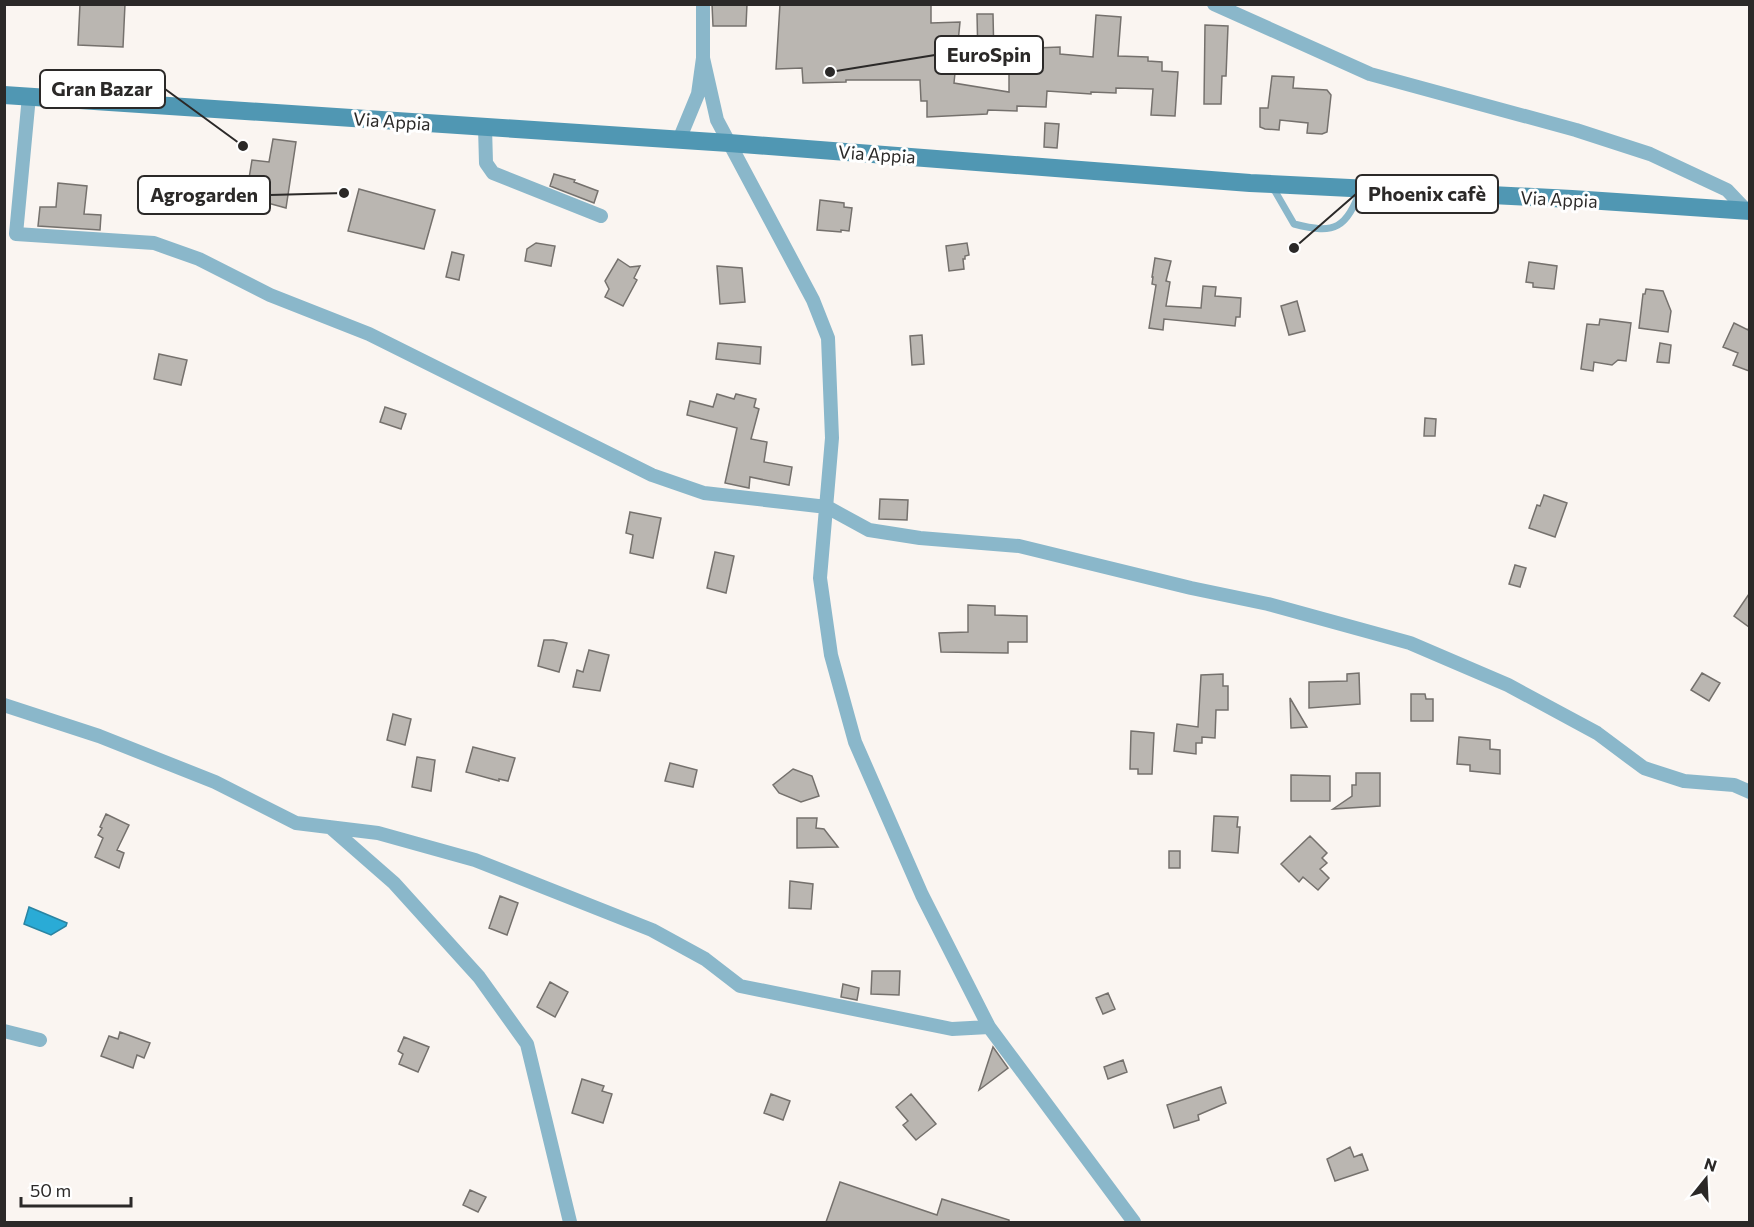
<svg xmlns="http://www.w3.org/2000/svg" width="1754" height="1227" viewBox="0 0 1754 1227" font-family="Commissioner,sans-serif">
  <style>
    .water { fill: #2aabd6; stroke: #2a84a2; stroke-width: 1.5 }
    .building { fill: #bab6b1; stroke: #75716d; stroke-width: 1.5 }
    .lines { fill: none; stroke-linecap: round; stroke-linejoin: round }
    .lane { stroke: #8ab7ca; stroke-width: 7 }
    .street { stroke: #8ab7ca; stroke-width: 14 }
    .secondary { stroke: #5097b3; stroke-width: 18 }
    .labels { text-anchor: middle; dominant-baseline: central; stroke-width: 6; stroke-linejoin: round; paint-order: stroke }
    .street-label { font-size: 18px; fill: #2b2928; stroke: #fff }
    .leader { fill: none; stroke: #2b2928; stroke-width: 2 }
    .callout-dot { fill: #2b2928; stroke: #fff; stroke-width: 2 }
    .callout { fill: #fff; stroke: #2b2928; stroke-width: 2 }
    .callout-label { font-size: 20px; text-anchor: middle; font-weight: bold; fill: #2b2928 }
  </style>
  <rect width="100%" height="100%" fill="#faf5f1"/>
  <!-- water -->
  <path class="water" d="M29,907L67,923L66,926L51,935L24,924Z"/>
  <!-- building -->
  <path class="building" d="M80,4H125L123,47L78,45Z
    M712,4H747L746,26H713Z
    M780,4H931V23L960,22L954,83L1009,92V73H1018L1022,61H1030V55L1036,54V48L1060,47V54L1093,57L1096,15L1121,17L1118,56L1148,57V61L1162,62V71L1178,72L1175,116L1151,115L1153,89L1116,88V93L1091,92V94L1047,91L1046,107L1017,106V111L988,110L987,114L927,117V101H921L920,80H846V82L803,83L802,68L776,69Z
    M977,14H993L994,59H978Z
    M1205,25L1228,26L1226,76H1222L1221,104H1204Z
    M1272,76L1294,77L1293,88L1327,90L1331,95L1327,132L1322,134L1307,133L1308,123L1280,120L1279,130L1265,129L1260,127V108H1268Z
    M1045,123L1059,124L1057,148L1044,147Z
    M273,139L296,142L286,208L246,197L252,160L269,162Z
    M554,174L575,180L574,182L598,191L594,203L550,186Z
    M58,183L87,186L84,214L101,215L100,230L38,226L40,207H56Z
    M359,189L435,210L424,249L348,231Z
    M820,200L844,203V207L852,208L849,231L841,230V232L817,230Z
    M536,243L555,246L551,266L525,261L527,249Z
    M967,243L969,255L965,256V259H963L964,269L949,271L946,246Z
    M452,252L464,255L459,280L446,277Z
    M1155,258L1171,261L1166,281L1170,282L1166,306L1201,308L1203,286L1216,287L1215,296L1241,298L1240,317H1236L1235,326L1164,319L1163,330L1149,328L1156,285L1152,284L1153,277H1152Z
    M618,259L630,267L640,266L634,278L637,280L623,306L605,297L609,289L605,281Z
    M1529,262L1557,266L1554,289L1533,287V283L1526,282Z
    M717,266L742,268L745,302L720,304Z
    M1646,289L1663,291L1671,311L1668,332L1639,328L1643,294H1645Z
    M1297,301L1305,331L1289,335L1281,306Z
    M1600,319L1631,323L1626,361L1618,360L1612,365L1594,362L1593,371L1581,369L1587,324L1599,325Z
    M1734,323L1748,330L1749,327V371L1733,365L1738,353L1723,347Z
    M922,335L924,364L912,365L910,336Z
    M718,343L761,347L760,364L716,359Z
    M1660,343L1671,345L1669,363L1657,362Z
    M159,354L187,360L181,385L154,379Z
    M717,394L734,399L736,394L756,399L754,407L759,409L751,439L767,442L764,462L792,467L789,485L750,477L749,488L725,483L737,428L687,415L690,401L713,407Z
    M385,407L406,414L401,429L380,422Z
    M1425,418L1436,419L1435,436H1424Z
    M1544,495L1567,503L1555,537L1529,528L1537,505L1540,506Z
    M880,499L908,500L907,520L879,519Z
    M630,512L661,518L653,558L630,553L633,535L626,533Z
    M715,552L734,556L726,593L707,588Z
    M1515,565L1526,568L1520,587L1509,584Z
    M1749,594V627L1734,616Z
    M968,605L995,606V615L1027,616V642H1008V653L941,652L939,633L968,632Z
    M544,640H553L567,643L559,672L538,666Z
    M589,650L609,655L600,691L573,687L577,670L583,672Z
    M1359,673L1360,704L1309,708V682L1347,681V674Z
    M1702,673L1720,683L1709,701L1691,690Z
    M1223,674V686H1228V710H1216L1215,738L1202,737V743H1196V754L1174,751L1177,724L1198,727L1201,675Z
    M1411,694H1425L1426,699H1433V721H1411Z
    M1290,698L1307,727L1291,728Z
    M393,714L411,719L405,745L387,740Z
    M1131,731L1154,733L1152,774H1138V769H1130Z
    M1459,737L1490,740V749L1500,750V774L1470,771V765L1457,764Z
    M473,747L515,758L508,781L499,779V781L466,772Z
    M417,757L435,760L431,791L412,787Z
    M670,763L697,770L693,787L665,781Z
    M793,769L812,776L819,796L801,802L779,793L773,785Z
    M1356,773H1380V806L1333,809L1352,796V785H1356Z
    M1291,775L1330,776V801H1291Z
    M106,814L129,825L117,850L124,853L119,868L95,857L103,838L98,835L102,828L100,827Z
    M1214,816L1238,817L1237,827H1240L1238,853L1212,851Z
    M797,818H817L816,828L824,829L838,847L797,848Z
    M1310,836L1327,853L1322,858L1327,863L1320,869L1329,878L1318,890L1303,877L1299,882L1281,864Z
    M1169,851H1180V868H1169Z
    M790,881L813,884L811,909L789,908Z
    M500,896L518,903L507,935L489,928Z
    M872,971H900L899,995L871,994Z
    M550,982L568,992L555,1017L537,1007Z
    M843,984L859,988L857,1000L841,997Z
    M1108,993L1115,1009L1103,1014L1096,998Z
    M120,1032L150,1043L144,1058L137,1055L133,1068L101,1056L109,1036L118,1039Z
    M404,1037L429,1047L418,1072L399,1064L403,1054L398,1051Z
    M993,1047L1008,1068L979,1090Z
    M1123,1060L1127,1072L1108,1079L1104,1067Z
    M582,1079L604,1086L602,1091L612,1094L603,1123L572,1113Z
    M1221,1087L1226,1103L1198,1115L1199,1120L1174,1128L1167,1105Z
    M771,1094L790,1101L783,1120L764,1113Z
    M911,1094L936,1124L916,1140L903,1125L908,1121L896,1107Z
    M1350,1147L1354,1157L1362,1154L1368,1170L1335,1181L1327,1159Z
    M840,1182L937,1215L942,1199L1009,1220V1222H826Z
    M470,1190L486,1197L478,1212L463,1205Z"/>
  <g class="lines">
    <!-- lane -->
    <path class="lane" d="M1272,186L1294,224C1336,235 1346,228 1361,189"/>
    <!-- street -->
    <path class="street" d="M1214,4L1370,74L1576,130L1650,154L1727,190L1746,210
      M703,58L717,120L813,300L828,338L832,438L820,578L831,655L855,742L922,895L989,1027L1134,1222
      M29,96L16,234L154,243L199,259L270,295L369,334L652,475L704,493L827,507L869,530L920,538L1019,546L1191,588L1268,604L1410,643L1508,685L1597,733L1644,768L1684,781L1734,785L1750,792
      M485,127L486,163L493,173L601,216
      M679,140L698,94L703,58V4
      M4,705L99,736L215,782L296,823L378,833L475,860L652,930L705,959L740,986L952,1029L989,1027
      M330,827L394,883L479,977L527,1044L570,1222
      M4,1031L40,1040"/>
    <!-- secondary -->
    <path class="secondary" d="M4,95L729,143L1250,183L1572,199L1750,211"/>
  </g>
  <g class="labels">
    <!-- street labels -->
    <g class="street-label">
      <text transform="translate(392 121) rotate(4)">Via Appia</text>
      <text transform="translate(877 154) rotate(4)">Via Appia</text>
      <text transform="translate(1559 199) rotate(3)">Via Appia</text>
    </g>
  </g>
  <!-- callouts -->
  <path class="leader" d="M830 72L935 55M243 146L165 89M1294 248L1356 194M344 193L270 195"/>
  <g class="callout-dot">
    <circle cx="830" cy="72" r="6"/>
    <circle cx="243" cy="146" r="6"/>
    <circle cx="1294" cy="248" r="6"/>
    <circle cx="344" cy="193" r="6"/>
  </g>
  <g class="callout">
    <rect x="935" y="36" width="108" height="38" rx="6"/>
    <rect x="40" y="70" width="125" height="38" rx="6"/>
    <rect x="1356" y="175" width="142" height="38" rx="6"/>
    <rect x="138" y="176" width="132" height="38" rx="6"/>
  </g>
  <g class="callout-label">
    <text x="989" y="62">EuroSpin</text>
    <text x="102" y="96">Gran Bazar</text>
    <text x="1427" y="201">Phoenix cafè</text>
    <text x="204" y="202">Agrogarden</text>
  </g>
  <!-- border -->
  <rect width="1754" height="1227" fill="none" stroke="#2b2928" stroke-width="12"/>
  <!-- north arrow -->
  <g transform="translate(1706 1179) rotate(18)" stroke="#ffffff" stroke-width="4.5" paint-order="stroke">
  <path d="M0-4.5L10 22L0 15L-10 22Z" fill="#2b2928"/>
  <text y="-9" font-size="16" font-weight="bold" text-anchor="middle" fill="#2b2928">N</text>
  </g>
  <!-- scale -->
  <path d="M21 1197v9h110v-9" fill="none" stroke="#2b2928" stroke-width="3"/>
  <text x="30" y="1197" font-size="18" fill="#2b2928" stroke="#ffffff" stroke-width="4.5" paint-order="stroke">50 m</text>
</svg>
